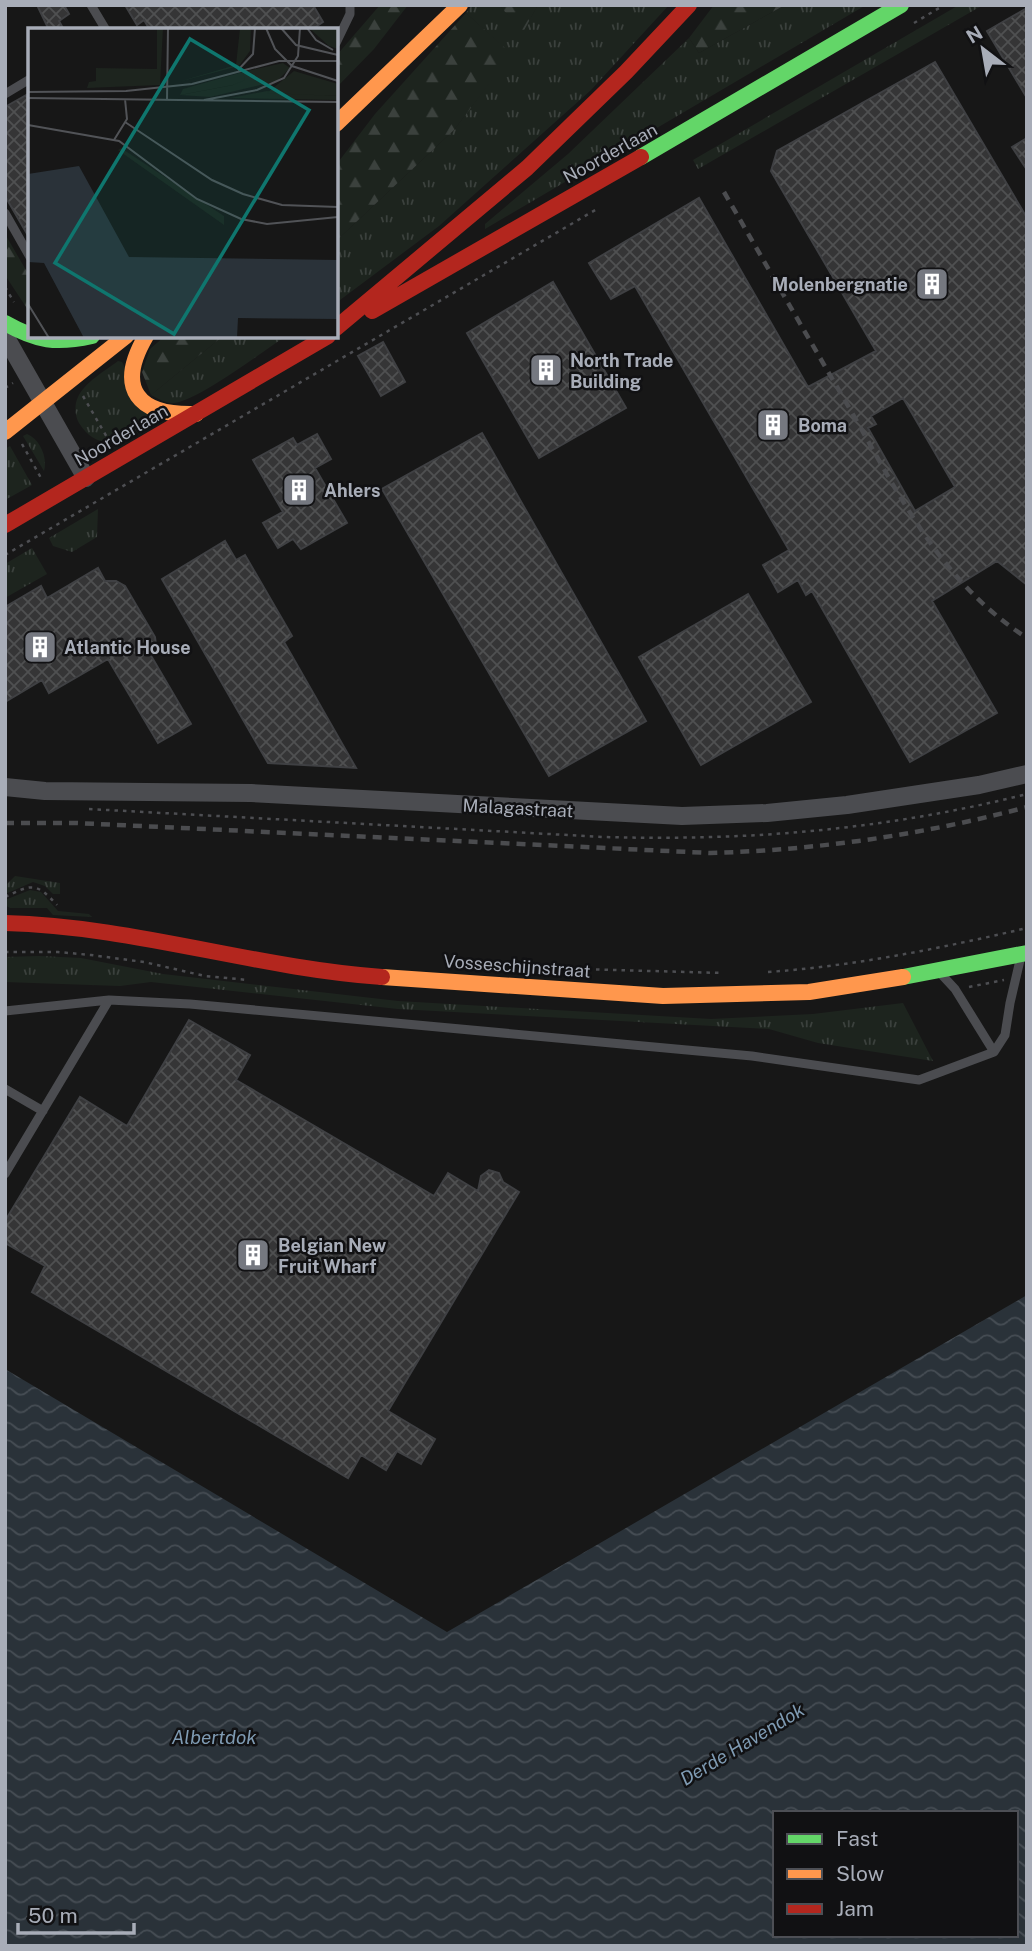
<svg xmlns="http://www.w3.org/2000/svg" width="1032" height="1951" viewBox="0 0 1032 1951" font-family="'Public Sans',sans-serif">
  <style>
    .grass { fill: url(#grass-tufts) }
    .forest { fill: url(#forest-firs) }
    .water { fill: url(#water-waves); fill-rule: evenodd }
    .building { fill: url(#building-cross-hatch); stroke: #3f4043; stroke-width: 2; fill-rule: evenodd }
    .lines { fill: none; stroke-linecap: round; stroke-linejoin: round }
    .path { stroke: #4d4e52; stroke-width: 2.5; stroke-dasharray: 3.5 5; stroke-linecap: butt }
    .lane { stroke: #4b4c50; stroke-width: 9 }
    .street { stroke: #4b4c50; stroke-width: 18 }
    .fast { stroke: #63d668; stroke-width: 16 }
    .slow { stroke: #ff974d; stroke-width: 16 }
    .jam { stroke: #b3261e; stroke-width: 16 }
    .rail { stroke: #4b4c4f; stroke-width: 4.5; stroke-dasharray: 9 7; stroke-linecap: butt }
    .labels { text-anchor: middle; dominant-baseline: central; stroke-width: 5; stroke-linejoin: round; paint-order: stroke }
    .street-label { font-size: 18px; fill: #a8adb8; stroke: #111113 }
    .poi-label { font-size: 18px; font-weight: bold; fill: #a8adb8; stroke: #111113; text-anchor: start }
    .water-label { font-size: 19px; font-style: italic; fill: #7f9bb3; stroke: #111113 }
    .inset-road { fill: none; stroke: #515357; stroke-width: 2 }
    .view { fill: #0f766e; fill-opacity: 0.15; stroke: #0f766e; stroke-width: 3.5 }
    .inset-edge { fill: none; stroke: #a8adb8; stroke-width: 3.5 }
  </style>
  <defs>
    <pattern id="grass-tufts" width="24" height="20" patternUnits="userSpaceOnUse" patternTransform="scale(1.75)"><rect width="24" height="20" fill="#1d241e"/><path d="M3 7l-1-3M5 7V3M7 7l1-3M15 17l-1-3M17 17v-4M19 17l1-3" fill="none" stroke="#3b413d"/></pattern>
    <pattern id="forest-firs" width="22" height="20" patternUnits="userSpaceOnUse" patternTransform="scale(1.75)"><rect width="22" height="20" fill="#1d241e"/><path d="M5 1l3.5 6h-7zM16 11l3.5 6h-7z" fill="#3b413d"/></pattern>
    <pattern id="water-waves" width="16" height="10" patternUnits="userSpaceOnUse" patternTransform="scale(1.75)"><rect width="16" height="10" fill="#2a3239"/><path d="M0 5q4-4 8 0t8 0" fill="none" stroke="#464d54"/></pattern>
    <pattern id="building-cross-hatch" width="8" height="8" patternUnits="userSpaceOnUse" patternTransform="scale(1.75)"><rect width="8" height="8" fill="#353536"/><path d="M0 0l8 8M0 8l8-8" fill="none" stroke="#4f5051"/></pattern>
  </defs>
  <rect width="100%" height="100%" fill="#171717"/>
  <!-- grass -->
  <path class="grass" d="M472,5H499L523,31L538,5H669L591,90L439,226L336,303V241L454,130L511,54L466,13Z
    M785,5H866L485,229V224L568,154L689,38L699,53Z
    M959,5H983L698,169L693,160Z
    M223,336H286C265,350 193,404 172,403C165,403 157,398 151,395Z
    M118,361L122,362L155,424C129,437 100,457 79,423C75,416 74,405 78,397C85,382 105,371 118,361Z
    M27,434C40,439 48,458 44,471L23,436Z
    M10,446L32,485L5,500V449Z
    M98,509L97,537L72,552L53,546L49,538Z
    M32,548L47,574L5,598V564Z
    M15,876L60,883V894H53L45,886L33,882L5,894V886Z
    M30,890L41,892L58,911L89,914L92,917L53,915L47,908H10L5,905V900Z
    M39,956L81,958L163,974L398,1001L711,1019L813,1014L903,1003L933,1061L818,1043L769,1029L398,1009L151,982L120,986L5,982V957Z"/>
  <!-- forest -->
  <path class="forest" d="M380,5H408L374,49L336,88V56Z
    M499,5H538L523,32Z
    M714,5H785L699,53L689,38Z
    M466,13L512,54L454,130L336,241V165L375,114Z
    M5,234L30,277V313L5,275Z
    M165,336H223L151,395L142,372L150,349Z"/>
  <!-- water -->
  <path class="water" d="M1027,1295V1946H5V1369L447,1632ZM775,1813H1016V1935H775Z"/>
  <!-- building -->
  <path class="building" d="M37,5H64L69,14L59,21L64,30H49Z
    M125,5H313L323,22L311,30H150L144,20L137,25Z
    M1027,8V98L987,31Z
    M935,62L1027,218V585L997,561L932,601L997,713L910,762L812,591L806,595L798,580L778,592L763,565L789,550L635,286L611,299L589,263L699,198L808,387L876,351L771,171L777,151ZM903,398L955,487L915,511L868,428L876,424L871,416Z
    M30,93V239L5,196V107Z
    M1027,138V170L1012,147Z
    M553,282L626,408L539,458L467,333Z
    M383,342L405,382L381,396L358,356Z
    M482,433L646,721L549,776L382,489Z
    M317,434L331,459L315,468L347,523L301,549L293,539L278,548L263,523L283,512L253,460L293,438L297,445Z
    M225,541L236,560L245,555L292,636L284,642L356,768L268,763L162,579Z
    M98,568L105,581H116L125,586L155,637L156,645L150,654L191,724L158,743L108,659L49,693L42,680L5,702V607L41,586L47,598Z
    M748,594L811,702L701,765L639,657Z
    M189,1020L250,1055L236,1080L434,1196L448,1173L478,1191L481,1176L489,1170L499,1173L503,1182L519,1192L388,1411L435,1439L421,1464L397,1451L386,1470L361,1455L348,1478L32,1292L45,1266L5,1243V1221L80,1097L127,1126Z"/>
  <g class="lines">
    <!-- path -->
    <path class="path" d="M914,23L944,5
      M5,287L14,302
      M5,388L13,383
      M83,396L108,439
      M22,444L41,478
      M5,555L597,209
      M89,809L604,837C750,841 884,830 1027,794
      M5,897C32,884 36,882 57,905
      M5,952H58L91,955L144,962L205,976L248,980
      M579,969L723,973
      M768,972C855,966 942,948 1027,928
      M969,987L1004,980"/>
    <!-- lane -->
    <path class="lane" d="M91,5L106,30
      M336,43L350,14V5
      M5,94L30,79
      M5,213L30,257
      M942,975L955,989L994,1052
      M5,1011L109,1000
      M5,1089L43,1111
      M5,1174L109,1000L190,1004L752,1056L919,1080L994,1052L1005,1035L1010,1003L1021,956"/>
    <!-- street -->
    <path class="street" d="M5,336L86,478
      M5,787L45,791L251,793L682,816L767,813L847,805L979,785L1027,774"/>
    <!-- fast -->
    <path class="fast" d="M641,157L901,5
      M5,323C37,341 56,344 92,336
      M903,977L1027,953"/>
    <!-- slow -->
    <path class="slow" d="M336,124L460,5
      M146,336C115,389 138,416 196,414
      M5,432L126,336
      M382,977L663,996L809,992L903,977"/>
    <!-- jam -->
    <path class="jam" d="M372,311L641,157
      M336,328L527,168L626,72L689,5
      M5,525L328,336
      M5,923C133,926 255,968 382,977"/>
    <!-- rail -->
    <path class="rail" d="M724,192C765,263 806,334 847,404C898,492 939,581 1027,638
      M5,823H77L710,853C818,850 922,835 1027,807"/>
  </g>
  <!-- icons -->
  <defs>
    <symbol id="building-square" viewBox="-11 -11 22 22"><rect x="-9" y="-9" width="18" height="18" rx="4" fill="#757880" stroke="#111113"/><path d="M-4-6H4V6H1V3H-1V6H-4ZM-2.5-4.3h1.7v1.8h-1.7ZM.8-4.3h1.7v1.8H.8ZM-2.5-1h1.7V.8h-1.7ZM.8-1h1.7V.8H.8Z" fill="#fff"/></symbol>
  </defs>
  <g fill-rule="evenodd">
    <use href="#building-square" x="913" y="265" width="38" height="38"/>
    <use href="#building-square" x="527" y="351" width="38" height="38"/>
    <use href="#building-square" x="754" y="406" width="38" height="38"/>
    <use href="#building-square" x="280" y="471" width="38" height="38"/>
    <use href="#building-square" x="21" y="628" width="38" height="38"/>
    <use href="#building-square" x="234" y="1236" width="38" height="38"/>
  </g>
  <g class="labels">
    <!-- street labels -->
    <g class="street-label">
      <text transform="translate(610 153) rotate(-29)">Noorderlaan</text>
      <text transform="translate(121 435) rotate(-30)">Noorderlaan</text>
      <text transform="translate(518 808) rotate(3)">Malagastraat</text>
      <text transform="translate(517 966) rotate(4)">Vosseschijnstraat</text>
    </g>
    <!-- poi labels -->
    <g class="poi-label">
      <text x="908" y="284" text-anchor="end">Molenbergnatie</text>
      <text x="570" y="360">North Trade<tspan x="570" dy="21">Building</tspan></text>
      <text x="798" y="425">Boma</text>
      <text x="324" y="490">Ahlers</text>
      <text x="64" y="647">Atlantic House</text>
      <text x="278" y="1245">Belgian New<tspan x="278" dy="21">Fruit Wharf</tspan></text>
    </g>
    <!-- water labels -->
    <g class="water-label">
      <text x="214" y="1737">Albertdok</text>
      <text transform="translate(742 1744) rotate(-31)">Derde Havendok</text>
    </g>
  </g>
  <!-- overview -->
  <g transform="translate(28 28)">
    <rect width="310" height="310" fill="#171717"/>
    <path d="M129,0H135L132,57L59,60L61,54L68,53V40L129,41ZM255,35L262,40L249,53L182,69L152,67L205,57L215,44ZM239,63L310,68V72L202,70ZM93,120L196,188V197L90,122Z" fill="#1d241e"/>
    <path d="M212,0H223L222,23L211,38L150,54L208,37ZM281,0H310V21L301,18ZM266,43L310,56V68L239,65ZM215,44L217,52L205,57L152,67L155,61Z" fill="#1d241e"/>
    <path d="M51,138L101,229L310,232V291L210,290L209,310H56L16,235L0,234V146Z" fill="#2a3239"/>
    <path class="inset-road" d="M238,0L247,21L264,38L310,53M253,0L268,17L310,27M279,0L288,12L305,22M210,42L225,26L227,0M164,56L251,33H310M0,64L98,63L164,56M0,70L310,74M139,72L140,0M176,72L229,62L256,50L270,28L272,0M97,94L184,152L215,166L254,177L310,179M0,97L91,113L169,171L213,191L239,196L310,189M86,112L99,91L97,71M0,276L21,310"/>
    <path class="view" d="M162,11L281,82L146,306L27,235Z"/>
    <rect width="310" height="310" class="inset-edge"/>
  </g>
  <!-- border -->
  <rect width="1032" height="1951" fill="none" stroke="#a8adb8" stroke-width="14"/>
  <!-- legend -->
  <rect x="773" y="1811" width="245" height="126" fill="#111113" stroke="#4d4f55" stroke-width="2"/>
  <rect x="787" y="1834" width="35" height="10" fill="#63d668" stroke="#4d4f55" stroke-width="2"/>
  <text x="836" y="1846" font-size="21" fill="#a8adb8">Fast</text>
  <rect x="787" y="1869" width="35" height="10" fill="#ff974d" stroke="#4d4f55" stroke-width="2"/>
  <text x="836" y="1881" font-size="21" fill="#a8adb8">Slow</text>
  <rect x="787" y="1904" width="35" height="10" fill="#b3261e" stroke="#4d4f55" stroke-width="2"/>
  <text x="836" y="1916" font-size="21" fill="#a8adb8">Jam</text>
  <!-- north arrow -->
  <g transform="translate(983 49) rotate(329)" stroke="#111113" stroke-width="5" paint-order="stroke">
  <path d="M0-5L12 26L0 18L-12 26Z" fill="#a8adb8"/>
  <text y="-10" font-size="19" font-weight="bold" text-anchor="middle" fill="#a8adb8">N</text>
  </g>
  <!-- scale -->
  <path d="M18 1923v10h116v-10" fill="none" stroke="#a8adb8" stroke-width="3.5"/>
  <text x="28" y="1923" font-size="21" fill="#a8adb8" stroke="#111113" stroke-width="5" paint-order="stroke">50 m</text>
</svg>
